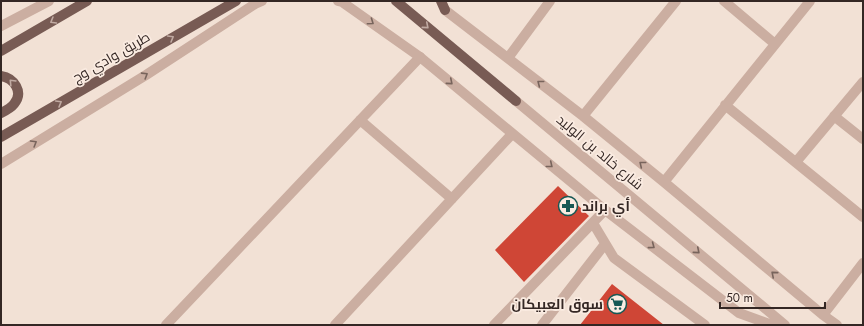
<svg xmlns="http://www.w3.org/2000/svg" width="864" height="326" viewBox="0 0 864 326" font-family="Jost,Cairo,sans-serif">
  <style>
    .building { fill: #cf4636 }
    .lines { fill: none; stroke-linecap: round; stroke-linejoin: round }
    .minor { stroke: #cbaea1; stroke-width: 10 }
    .tertiary { stroke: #cbaea1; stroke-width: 10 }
    .primary { stroke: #785b54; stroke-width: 10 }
    .oneway { stroke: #c0aaa2 }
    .oneway2 { stroke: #78645c }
    .labels { text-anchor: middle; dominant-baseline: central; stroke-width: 3.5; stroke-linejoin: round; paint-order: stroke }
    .street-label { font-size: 14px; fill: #342724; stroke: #faebe1 }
    .poi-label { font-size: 14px; font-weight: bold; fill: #342724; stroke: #faebe1; text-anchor: start }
  </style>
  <rect width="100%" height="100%" fill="#f2e1d5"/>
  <!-- building -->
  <path class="building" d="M558,186L589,216L524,282L495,250Z
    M612,284L664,325H580Z"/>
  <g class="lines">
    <!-- minor -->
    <path class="minor" d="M724,1L775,44
      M445,10L583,116L664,182L823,315L837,325
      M1,26L49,1
      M508,58L550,1
      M725,105L863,217
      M583,116L676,1
      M834,116L863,139
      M360,120L452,199
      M796,162L863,82
      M664,182L810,1
      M593,223L614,258L705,325
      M823,315L863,263
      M166,325L420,57
      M335,325L512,134
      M494,325L605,210
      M542,325L605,244"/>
    <!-- tertiary -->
    <path class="tertiary" d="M338,1L342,2L420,57L605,210L739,313L772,325
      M516,101L785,325
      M1,164L146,75L255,4L262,1"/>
    <!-- primary -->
    <path class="primary" d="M396,1L516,101
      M441,1L445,10
      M1,51L87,1
      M1,76C14,78 24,92 14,104C11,108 5,111 1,113
      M1,137L236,1"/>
  </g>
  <!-- one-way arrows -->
  <defs><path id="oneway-chevron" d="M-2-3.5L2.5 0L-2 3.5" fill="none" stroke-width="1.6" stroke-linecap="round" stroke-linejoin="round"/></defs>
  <g class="oneway">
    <use href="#oneway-chevron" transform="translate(53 21) rotate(150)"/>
    <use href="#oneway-chevron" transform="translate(426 26) rotate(40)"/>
    <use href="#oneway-chevron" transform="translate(171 38) rotate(-30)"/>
    <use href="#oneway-chevron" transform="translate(12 82) rotate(-134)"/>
    <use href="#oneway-chevron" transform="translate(59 103) rotate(-30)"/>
  </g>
  <g class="oneway2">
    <use href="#oneway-chevron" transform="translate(371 22) rotate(35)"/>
    <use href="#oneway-chevron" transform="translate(145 75) rotate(-32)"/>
    <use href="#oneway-chevron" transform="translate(450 82) rotate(40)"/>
    <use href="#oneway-chevron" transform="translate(540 83) rotate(-142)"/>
    <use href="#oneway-chevron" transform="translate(34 143) rotate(-31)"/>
    <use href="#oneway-chevron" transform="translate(642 164) rotate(-141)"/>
    <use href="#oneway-chevron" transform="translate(550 165) rotate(39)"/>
    <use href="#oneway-chevron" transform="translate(652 246) rotate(37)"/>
    <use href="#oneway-chevron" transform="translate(697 251) rotate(40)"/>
    <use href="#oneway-chevron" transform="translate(774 274) rotate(-140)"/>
  </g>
  <!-- icons -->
  <defs>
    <symbol id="pharmacy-ring" viewBox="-11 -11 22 22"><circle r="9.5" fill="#faebe1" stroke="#175854" stroke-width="1.5"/><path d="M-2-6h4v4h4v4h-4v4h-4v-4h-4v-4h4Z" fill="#175854"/></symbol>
    <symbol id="supermarket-ring" viewBox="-11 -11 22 22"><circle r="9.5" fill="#faebe1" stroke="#175854" stroke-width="1.5"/><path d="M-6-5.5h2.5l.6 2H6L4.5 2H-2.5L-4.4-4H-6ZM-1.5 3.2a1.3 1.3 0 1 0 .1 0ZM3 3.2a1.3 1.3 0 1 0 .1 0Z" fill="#175854"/></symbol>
  </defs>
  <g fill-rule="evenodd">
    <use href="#pharmacy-ring" x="557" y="195" width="22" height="22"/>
    <use href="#supermarket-ring" x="606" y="293" width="22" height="22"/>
  </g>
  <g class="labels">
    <!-- street labels -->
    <g class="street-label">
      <text transform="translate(111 57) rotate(-30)">طريق وادي وج</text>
      <text transform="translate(600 152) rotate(40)">شارع خالد بن الوليد</text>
    </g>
    <!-- poi labels -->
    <g class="poi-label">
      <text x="582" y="206">أي براند</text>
      <text x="603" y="304" text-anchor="end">سوق العبيكان</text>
    </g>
  </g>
  <!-- border -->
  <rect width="864" height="326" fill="none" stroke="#342724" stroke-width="4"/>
  <!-- scale -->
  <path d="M720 302v6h105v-6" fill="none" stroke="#342724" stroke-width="2"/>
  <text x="726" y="302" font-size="12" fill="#342724" stroke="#faebe1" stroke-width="3" paint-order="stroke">50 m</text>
</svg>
